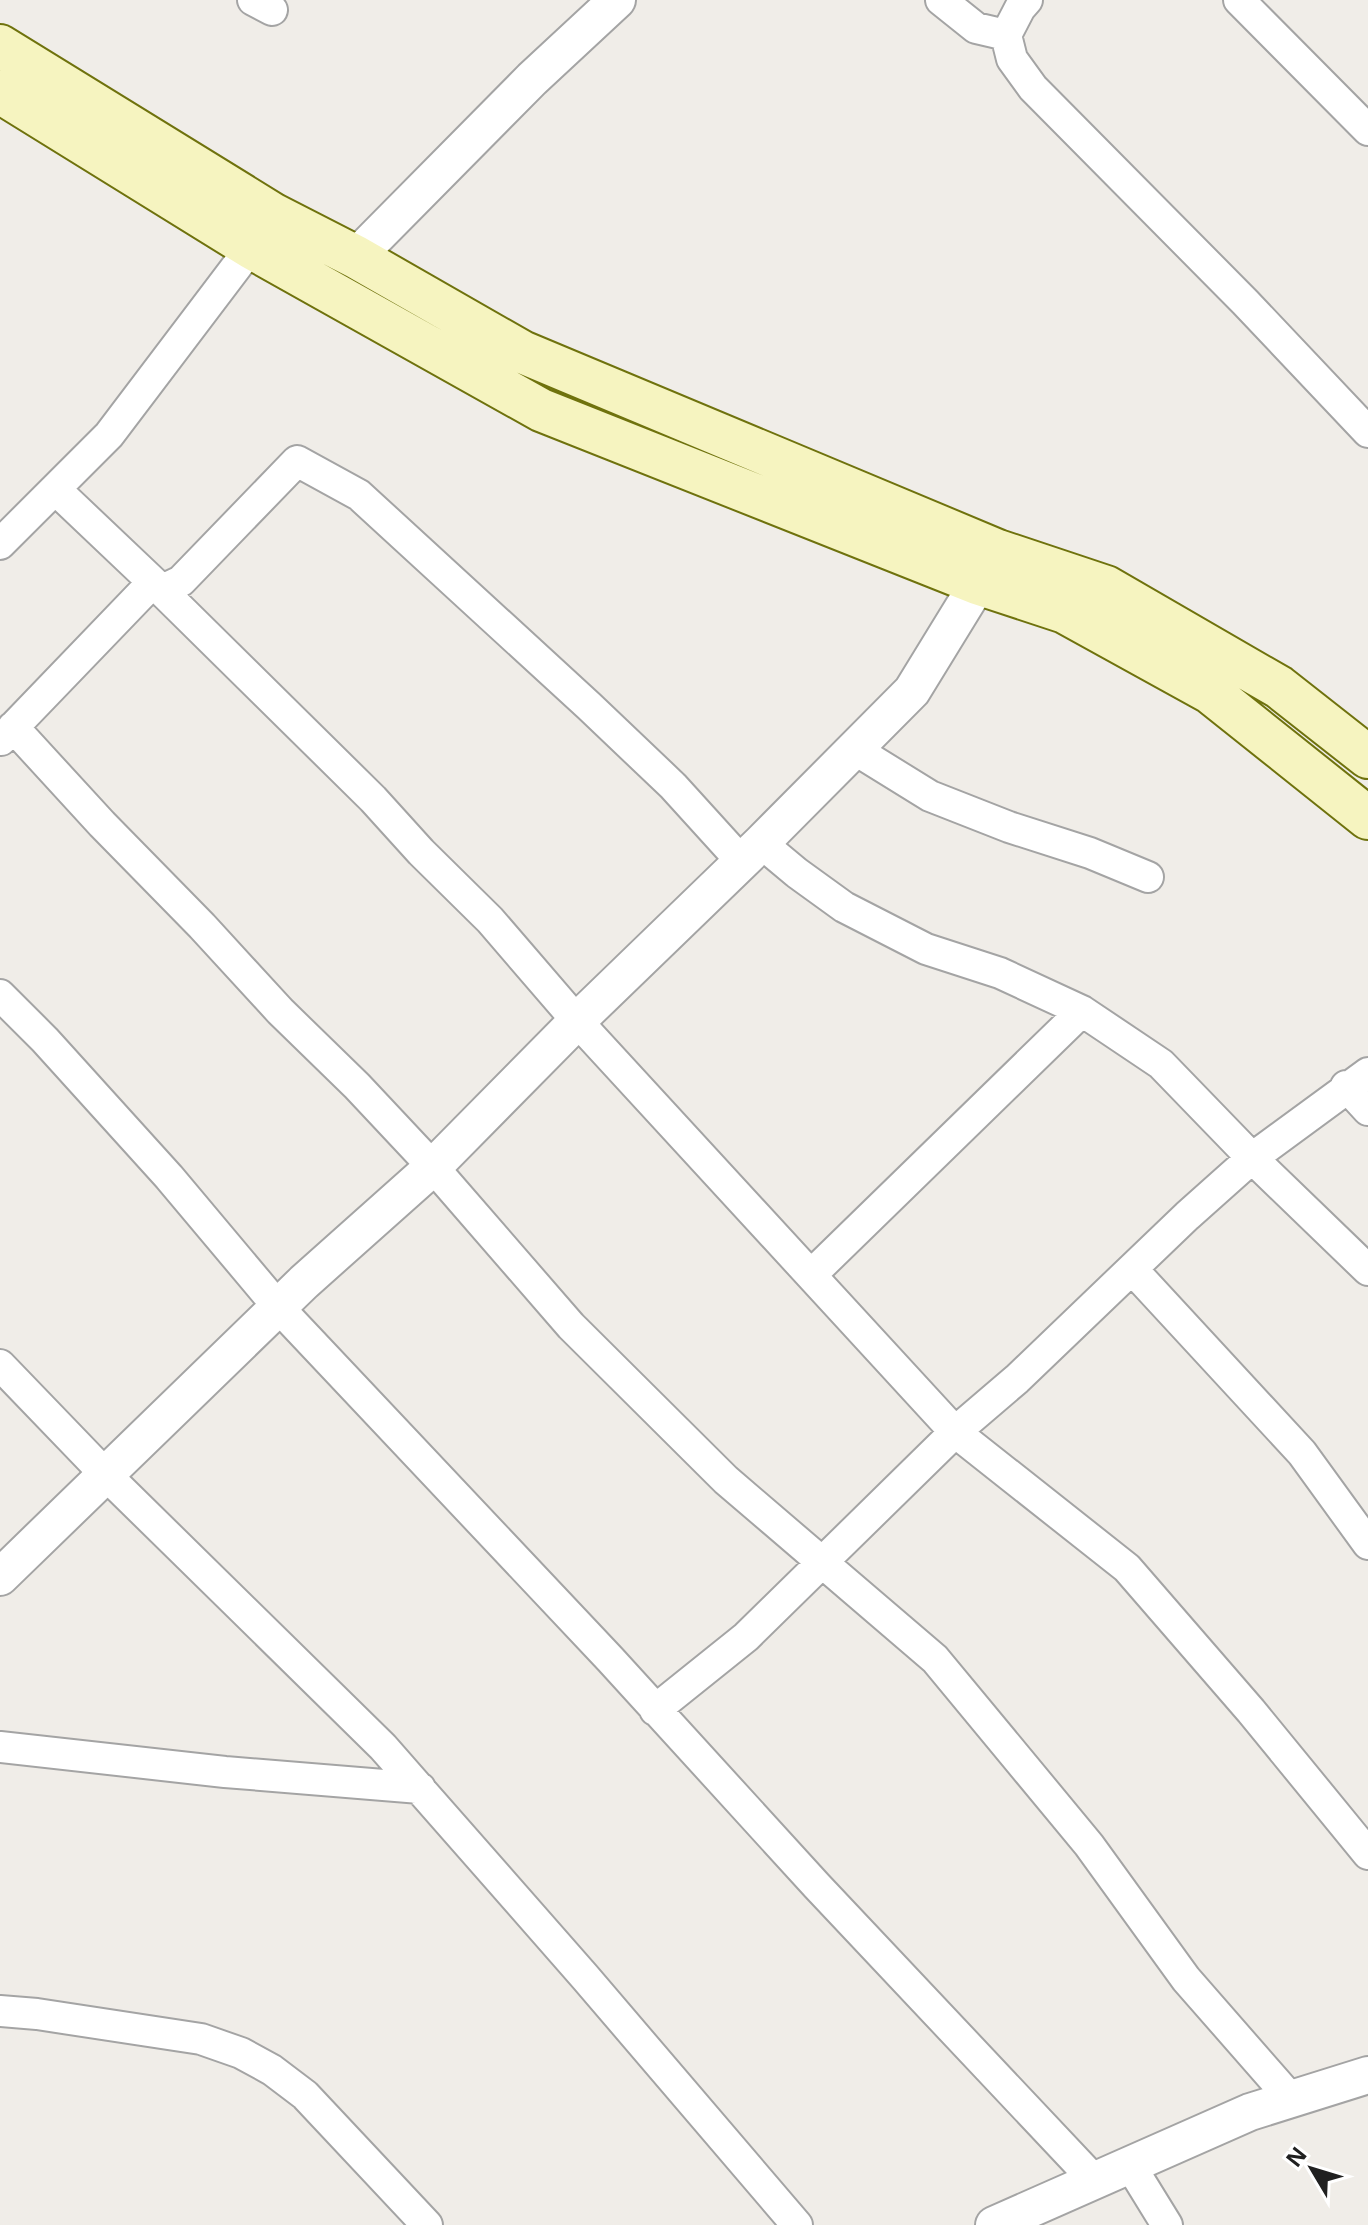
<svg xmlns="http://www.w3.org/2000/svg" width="1368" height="2225" viewBox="0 0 1368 2225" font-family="'Open Sans',sans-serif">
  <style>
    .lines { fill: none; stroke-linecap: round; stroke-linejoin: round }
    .minor-casing { stroke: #a4a4a4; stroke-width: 34 }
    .tertiary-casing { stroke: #a4a4a4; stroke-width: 40 }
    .secondary-casing { stroke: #6f720d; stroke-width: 46 }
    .minor { stroke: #fff; stroke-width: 30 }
    .tertiary { stroke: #fff; stroke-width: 36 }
    .secondary { stroke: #f6f4c0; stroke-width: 42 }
  </style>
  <rect width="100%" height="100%" fill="#f0ede8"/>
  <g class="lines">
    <defs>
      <path id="minor" d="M253,0L272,10
        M941,0L976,28L1006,35
        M1027,0L1020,8L1006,35L1012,59L1033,88L1245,302L1368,432
        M1239,0L1368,130
        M55,489L153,582L373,799L421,852L490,920L577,1021L955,1432L1127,1568L1251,1711L1368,1854
        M0,544L109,435L262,233
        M162,590L181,581L297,461L359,495L589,706L673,786L742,862
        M13,727L102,824L202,926L280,1011L357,1086L433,1167L571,1326L726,1480L935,1659L1089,1845L1186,1979L1291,2099
        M1,740L153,582
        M854,749L930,796L1009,827L1090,853L1148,877
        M761,843L797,873L844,907L926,949L1000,973L1082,1011L1161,1064L1252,1158L1368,1270
        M0,995L45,1040L169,1177L279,1308L610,1659L817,1886L1095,2181
        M1346,1086L1368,1110
        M1132,1269L1302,1453L1368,1544
        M811,1275L1082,1011
        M0,1365L106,1475L383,1747L585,1977L797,2225
        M655,1710L746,1637L955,1432L1017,1379L1187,1216L1252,1158L1368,1073
        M0,1747L225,1772L420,1788
        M0,2011L37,2014L201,2039L241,2053L272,2070L305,2095L427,2225
        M1130,2165L1167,2225"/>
      <path id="tertiary" d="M356,257L532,79L617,0
        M0,1577L304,1282L433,1167L577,1021L761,843L912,691L993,559
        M994,2225L1250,2112L1368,2075"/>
      <path id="secondary" d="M0,46L274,215L356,257L522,352L998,551L1106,587L1279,687L1368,757
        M0,92L252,248L541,410L977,583L1065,612L1210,692L1368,818"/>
    </defs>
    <!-- minor casing -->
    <use href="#minor" class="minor-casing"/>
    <!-- tertiary casing -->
    <use href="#tertiary" class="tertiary-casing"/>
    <!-- secondary casing -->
    <use href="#secondary" class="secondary-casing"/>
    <!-- minor -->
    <use href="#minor" class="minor"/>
    <!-- tertiary -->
    <use href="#tertiary" class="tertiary"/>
    <!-- secondary -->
    <use href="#secondary" class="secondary"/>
  </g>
  <!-- north arrow -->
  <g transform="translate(1312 2169) rotate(308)" stroke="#ffffff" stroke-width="6" paint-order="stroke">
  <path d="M0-6L14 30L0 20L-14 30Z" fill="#202020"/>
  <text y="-12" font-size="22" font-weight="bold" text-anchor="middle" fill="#202020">N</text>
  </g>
</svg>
